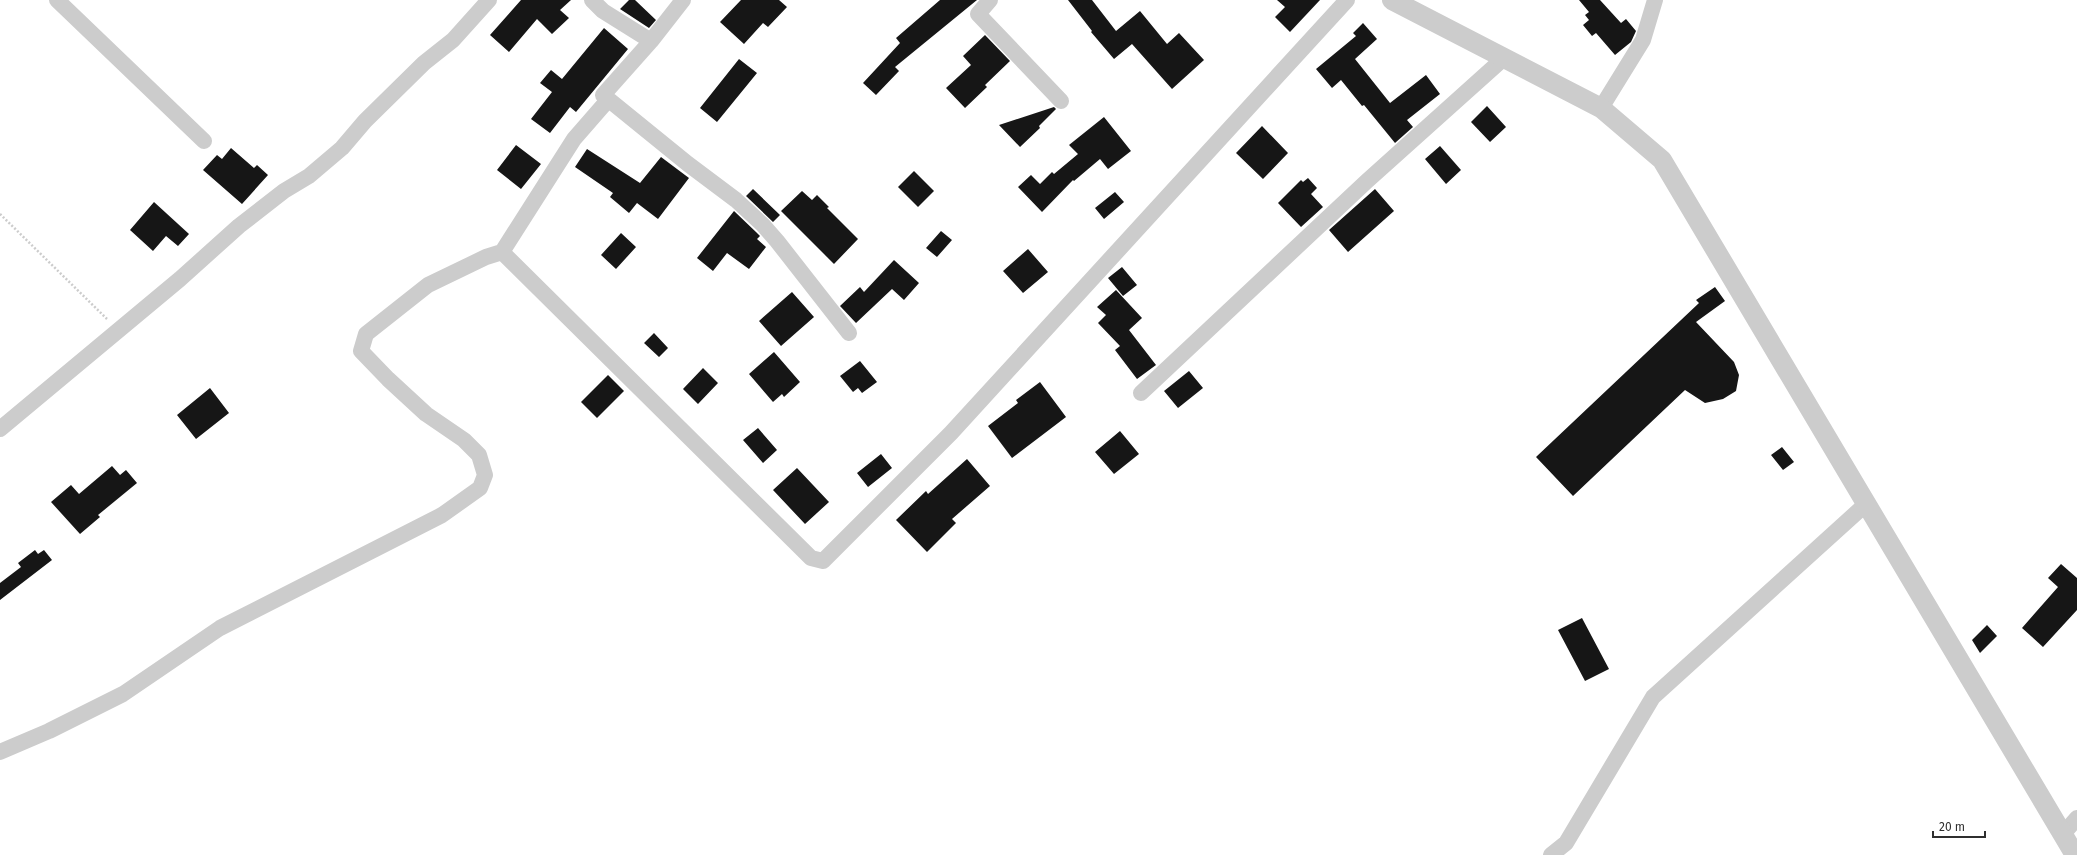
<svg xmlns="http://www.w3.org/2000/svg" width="2077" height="855" viewBox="0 0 2077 855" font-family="'Fira Sans',sans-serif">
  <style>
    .building { fill: #161616 }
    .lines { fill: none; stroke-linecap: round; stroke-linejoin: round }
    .path { stroke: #ccc; stroke-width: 2.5; stroke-dasharray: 2 2; stroke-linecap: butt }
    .minor { stroke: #ccc; stroke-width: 16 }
    .tertiary { stroke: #ccc; stroke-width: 20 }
  </style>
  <rect width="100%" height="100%" fill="#fff"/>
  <!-- building -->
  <path class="building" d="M521,0H571L560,10L569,18L552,34L537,19L509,52L490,35Z
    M629,0H635L656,20L649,28L620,9Z
    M741,0H779L787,7L768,27L763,23L744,44L720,22Z
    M940,0H977L895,67L899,71L876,95L863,83L900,43L896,38Z
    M1068,0H1092L1116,31L1140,11L1167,44L1179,33L1204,60L1172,89L1132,44L1114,59L1091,32L1092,31Z
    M1277,0H1320L1290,32L1275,17L1285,7Z
    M1579,0H1600L1621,23L1626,19L1636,31L1631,42L1615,55L1596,33L1592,36L1583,25L1589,20L1585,15L1589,12Z
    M1363,23L1377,39L1355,59L1390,103L1426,75L1440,94L1407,120L1413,127L1395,143L1364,105L1362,106L1341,80L1332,88L1316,69L1356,36L1353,33Z
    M604,28L628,49L576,112L570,107L550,133L531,119L552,92L540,83L551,70L562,79Z
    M985,35L1010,61L985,85L987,87L965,108L946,88L971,65L963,56Z
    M739,59L757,73L717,122L700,108Z
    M1487,106L1506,127L1490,142L1471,122Z
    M1054,107L1056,109L1039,126L1040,128L1020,147L999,125Z
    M1104,117L1131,151L1108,169L1100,159L1074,181L1073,180L1042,212L1018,187L1031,175L1040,184L1052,172L1054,174L1078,154L1069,145Z
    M1262,126L1288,153L1263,179L1236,153Z
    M516,145L541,164L521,189L497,170Z
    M1440,146L1461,170L1446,184L1425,159Z
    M231,148L254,168L257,165L268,175L242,204L203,170L217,155L222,159Z
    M587,149L640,183L661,157L689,178L658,219L637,203L629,213L610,197L613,193L575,167Z
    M914,171L934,191L918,207L898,187Z
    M1308,178L1317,188L1311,194L1323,207L1301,227L1278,203L1301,180L1303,182Z
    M753,189L780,215L773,222L746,196Z
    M1375,189L1394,211L1348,252L1329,230Z
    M802,191L812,200L817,195L829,207L827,208L858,239L834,264L781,211Z
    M1115,192L1124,202L1104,219L1095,208Z
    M154,202L189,234L178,246L166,236L153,251L130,230Z
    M734,211L756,232L760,236L757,239L766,247L749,269L727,253L713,271L697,258Z
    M941,231L952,240L937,257L926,248Z
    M621,233L636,247L616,269L601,255Z
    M1028,249L1048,272L1023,293L1003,271Z
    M894,260L919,283L904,300L892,289L856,323L840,306L860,287L864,292Z
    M1122,267L1137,285L1123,296L1108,278Z
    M1715,287L1725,301L1696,322L1734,362L1739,375L1736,391L1723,399L1705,403L1685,390L1573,496L1536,457L1699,303L1696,300Z
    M1116,290L1142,318L1129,330L1156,365L1137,379L1115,350L1120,346L1098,323L1106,315L1097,307Z
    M792,292L814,317L781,346L759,321Z
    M654,333L668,348L659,357L644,343Z
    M774,352L800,382L784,397L782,394L773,402L749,374Z
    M860,361L877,382L862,393L858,388L853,392L840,376Z
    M703,368L718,383L698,404L683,389Z
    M1189,371L1203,388L1178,408L1164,391Z
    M608,375L624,391L597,418L581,402Z
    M1040,382L1066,417L1012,458L988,426L1018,403L1016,400Z
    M210,388L229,413L196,439L177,415Z
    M758,428L777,450L763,463L743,440Z
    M1120,431L1139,454L1114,474L1095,452Z
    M1782,447L1794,462L1783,470L1771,455Z
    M881,454L892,468L868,487L857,473Z
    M967,459L990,486L952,519L956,523L927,552L896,520L926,491L928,494Z
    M112,466L120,475L126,470L137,483L98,515L100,517L80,534L51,502L71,485L79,494Z
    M797,468L829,502L805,524L773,490Z
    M35,550L38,554L44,550L52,560L0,600V583L21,567L18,563Z
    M2061,564L2077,578V610L2043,647L2022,628L2058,587L2048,578Z
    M1582,618L1609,669L1585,681L1558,630Z
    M1987,625L1997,636L1980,653L1972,640Z"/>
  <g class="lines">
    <!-- path -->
    <path class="path" d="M0,214L107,319"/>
    <!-- minor -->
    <path class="minor" d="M57,0L204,141
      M592,0L603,11L651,41
      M683,0L651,41L603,95L688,164L736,200L763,225L777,241L849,333
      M990,0L978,14L1061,101
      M1601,108L1643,40L1655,0
      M502,252L811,558L823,561L951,433L1347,0
      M1141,393L1367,181L1504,58
      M0,429L180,279L239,226L284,191L309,176L342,148L365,121L424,63L453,40L489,0
      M0,752L49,731L123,694L220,628L442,515L480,488L485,475L479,455L464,440L426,414L388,379L361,351L366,334L428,285L486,257L502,252L574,139L608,100
      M2063,834L2077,818
      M1551,855L1566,843L1653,697L1866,504"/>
    <!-- tertiary -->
    <path class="tertiary" d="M1392,0L1601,108L1662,160L2075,855"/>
  </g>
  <!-- scale -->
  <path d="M1933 831v6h52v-6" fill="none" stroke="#2f2f2f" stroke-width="2"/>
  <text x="1939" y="831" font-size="12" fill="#2f2f2f" stroke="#ffffff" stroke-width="3" paint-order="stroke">20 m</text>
</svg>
